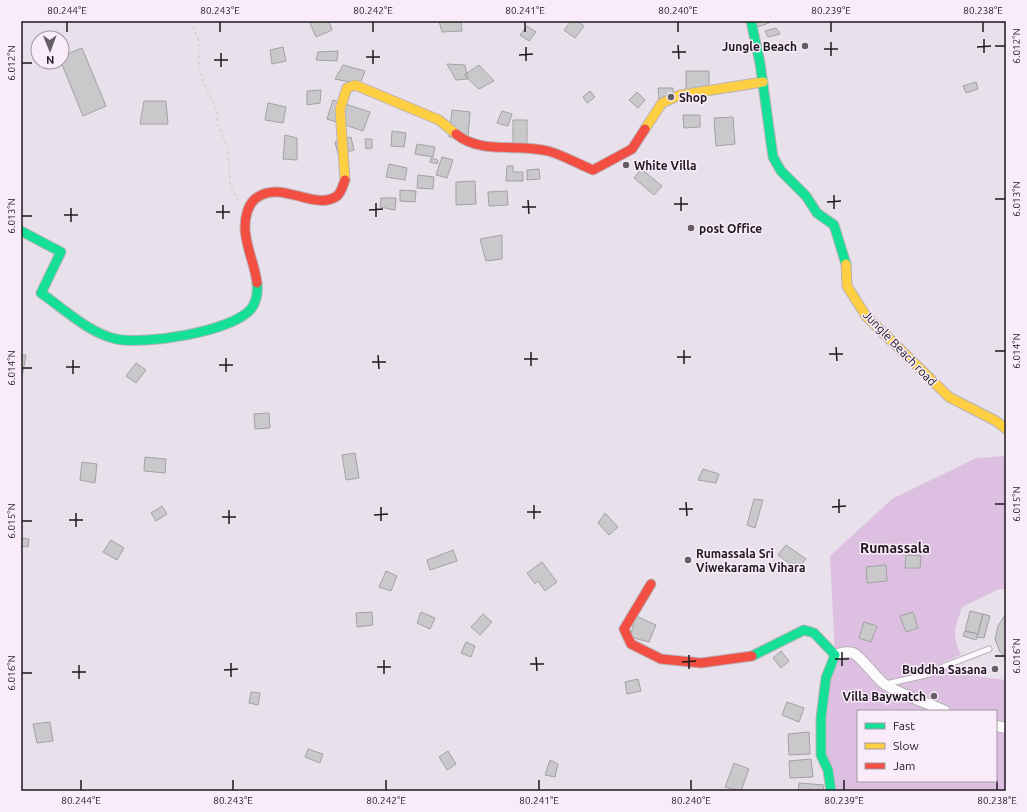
<svg xmlns="http://www.w3.org/2000/svg" width="1027" height="812" viewBox="0 0 1027 812" font-family="Ubuntu,sans-serif">
  <style>
    .green { fill: #ddc0e1; fill-rule: evenodd }
    .building { fill: #c9c9cb; stroke: #a2a1a4 }
    .lines { fill: none; stroke-linecap: round; stroke-linejoin: round }
    .lane-casing { stroke: #b8b2b8; stroke-width: 7 }
    .street-casing { stroke: #b8b2b8; stroke-width: 12 }
    .fast-casing { stroke: #b8b2b8; stroke-width: 11 }
    .slow-casing { stroke: #b8b2b8; stroke-width: 11 }
    .jam-casing { stroke: #b8b2b8; stroke-width: 11 }
    .path { stroke: #d4d2d5; stroke-width: 1.5; stroke-dasharray: 3 3; stroke-linecap: butt }
    .lane { stroke: #fcfafc; stroke-width: 5 }
    .street { stroke: #fcfafc; stroke-width: 10 }
    .fast { stroke: #16e098; stroke-width: 9 }
    .slow { stroke: #ffcf43; stroke-width: 9 }
    .jam { stroke: #f24e42; stroke-width: 9 }
    .ticks { fill: none; stroke: #1e191e; stroke-width: 1.5 }
    .poi-dot { fill: #655f65; stroke: #f9ebfa; stroke-width: 1.5 }
    .labels { text-anchor: middle; dominant-baseline: central; stroke-width: 3; stroke-linejoin: round; paint-order: stroke }
    .poi-label { font-size: 12px; font-weight: bold; fill: #1e191e; stroke: #f9ebfa; text-anchor: start }
    .street-label { font-size: 12px; fill: #1e191e; stroke: #f9ebfa }
    .quarter-label { font-size: 14px; font-weight: bold; fill: #1e191e; stroke: #f9ebfa }
    .neatline { fill: none; stroke: #1e191e; stroke-width: 1.5 }
    .ticks-label { font-size: 10px; text-anchor: middle; fill: #1e191e }
  </style>
  <rect width="100%" height="100%" fill="#e8e0ea"/>
  <!-- green -->
  <path class="green" d="M1006,456V589H999L962,607C955,629 951,633 961,655L944,662L950,675L966,668L981,677L1006,680V791H831L821,739L835,655L830,556L892,499L976,458ZM858,711H996V781H858Z"/>
  <!-- building -->
  <path class="building" d="M309,21H329L332,30L316,37Z
    M439,21H461L462,31L442,32Z
    M571,21H577L584,26L575,38L564,30Z
    M755,21H768L769,23L758,27Z
    M527,26L536,32L529,41L520,35Z
    M776,28L780,34L768,37L765,31Z
    M283,47L286,61L272,64L270,50Z
    M82,48L106,106L83,116L61,62L62,56Z
    M338,51L337,61L316,60L318,52Z
    M447,64L465,65L468,79L456,80Z
    M343,65L365,71L360,84L335,79Z
    M479,65L494,81L479,89L464,75Z
    M686,71H709V90H686Z
    M976,82L978,89L966,93L963,86Z
    M658,88H673V101H659Z
    M321,90L320,103L307,105V91Z
    M590,91L595,97L587,103L583,97Z
    M637,92L645,100L638,108L629,100Z
    M333,100L370,112L363,131L327,119Z
    M144,101H166L168,124H140Z
    M268,103L286,107L283,123L265,120Z
    M452,110L470,112L468,139L449,137Z
    M502,111L512,114L508,126L497,123Z
    M683,115H700V127L684,128Z
    M733,117L735,144L716,146L714,118Z
    M513,120H527V144H513Z
    M392,131L406,133L404,147L391,146Z
    M285,135L297,138V160L283,159Z
    M351,137L354,150L338,154L335,142Z
    M365,139H372V148L366,149Z
    M417,144L435,147L433,157L415,154Z
    M442,157L453,160L447,178L436,175Z
    M431,158L438,160L437,164L430,162Z
    M389,164L407,168L405,180L386,177Z
    M507,166H513V172H523V181H506Z
    M539,169L540,179L527,180V170Z
    M641,169L662,186L654,195L634,178Z
    M418,175L434,177L433,189L417,188Z
    M475,181L476,204L456,205V182Z
    M400,190L416,191L415,202L400,201Z
    M507,191L508,205L489,206L488,192Z
    M381,198H396L395,210L380,207Z
    M502,235V259L486,261L480,239Z
    M21,355H26L22,377H21Z
    M136,363L146,370L136,383L126,376Z
    M269,413L270,428L255,429L254,414Z
    M355,453L359,478L346,480L342,455Z
    M145,457L166,459L165,473L144,471Z
    M82,462L97,464L95,483L80,480Z
    M703,469L719,474L716,483L698,480Z
    M754,499L763,500L755,528L747,525Z
    M162,506L167,514L156,521L151,513Z
    M605,513L618,527L609,535L598,523Z
    M21,538L29,539L28,547L21,546Z
    M111,540L124,548L117,560L103,552Z
    M786,545L806,559L797,569L778,555Z
    M453,550L457,561L430,570L427,560Z
    M906,555L921,556L920,568H905Z
    M542,562L557,582L545,591L538,581L535,584L527,573Z
    M886,565L887,581L867,583L866,567Z
    M386,571L397,576L391,591L379,587Z
    M970,611L983,614L978,634L965,631Z
    M372,612L373,625L357,627L356,613Z
    M421,612L435,618L430,629L417,623Z
    M913,612L918,628L906,632L900,616Z
    M483,614L492,622L480,635L471,627Z
    M983,614L990,616L984,638L977,637Z
    M1005,615H1006V658L1000,652L995,639L998,626Z
    M636,616L656,625L649,642L630,637Z
    M864,622L877,626L871,642L859,638Z
    M965,631L978,634L976,640L963,636Z
    M466,642L475,646L471,657L461,653Z
    M781,651L789,661L781,668L773,658Z
    M638,679L641,691L627,694L625,682Z
    M251,692L260,693L258,705L249,703Z
    M787,702L804,708L799,722L782,715Z
    M50,722L53,741L37,743L33,724Z
    M809,732L810,754L789,755L788,734Z
    M308,749L323,754L320,763L305,757Z
    M448,751L456,764L447,770L439,757Z
    M811,759L813,777L790,778L789,761Z
    M550,760L558,764L555,777L545,775Z
    M734,763L749,769L741,791L725,787Z
    M799,783L824,785L823,791H798Z"/>
  <g class="lines">
    <defs>
      <path id="lane" d="M886,684L930,674L945,666L989,649"/>
      <path id="street" d="M835,655C841,653 847,651 853,653C859,655 876,677 883,683C894,692 930,704 945,711
        M996,726L1006,728"/>
      <path id="fast" d="M751,21L760,63L773,157L781,171L806,196L817,213L834,225L846,264
        M21,231L61,252L41,293C64,309 89,333 116,339C145,345 231,332 251,309C257,301 258,292 257,283
        M752,656L804,630L814,633L835,655L826,678L821,718V755L828,770L831,791"/>
      <path id="slow" d="M645,129L662,103L680,95L763,82
        M345,180L340,109L347,88L355,85L439,120L456,134
        M846,264L847,286L866,316L949,397L996,421L1006,429"/>
      <path id="jam" d="M456,134C481,155 518,143 548,151C563,155 578,164 593,170L632,149L645,129
        M257,283C255,264 245,246 245,227C245,217 248,205 255,199C280,178 315,212 337,196C341,193 343,185 345,180
        M651,584L624,629L631,644L661,659L701,663L752,656"/>
    </defs>
    <!-- lane casing -->
    <use href="#lane" class="lane-casing"/>
    <!-- street casing -->
    <use href="#street" class="street-casing"/>
    <!-- fast casing -->
    <use href="#fast" class="fast-casing"/>
    <!-- slow casing -->
    <use href="#slow" class="slow-casing"/>
    <!-- jam casing -->
    <use href="#jam" class="jam-casing"/>
    <!-- path -->
    <path class="path" d="M191,21L199,42V68L205,85L217,110V123L227,145L229,161L230,184L237,200H239"/>
    <!-- lane -->
    <use href="#lane" class="lane"/>
    <!-- street -->
    <use href="#street" class="street"/>
    <!-- fast -->
    <use href="#fast" class="fast"/>
    <!-- slow -->
    <use href="#slow" class="slow"/>
    <!-- jam -->
    <use href="#jam" class="jam"/>
  </g>
  <!-- ticks -->
  <path class="ticks" d="M67,22V32M220,22V32M373,22V32M525,22V32M678,22V32M831,22V32M983,22V32M984,39V53M831,42V56M678,45L679,59M995,46H1005M526,47V61M977,47L991,46M824,49H838M373,50V64M672,52H686M221,53V67M519,55L533,54M366,57H380M214,60H228M22,63H32M834,195V209M681,197V211M995,199H1005M528,200L529,214M827,202L841,201M376,203V217M674,204H688M223,205V219M522,207H536M71,208V222M369,210L383,209M216,212H230M64,215H78M22,216H32M836,347L837,361M684,350V364M995,351H1005M531,352V366M829,354H843M378,355L379,369M677,357H691M226,358V372M524,359H538M73,360V374M372,362H386M219,365H233M66,367H80M22,368H32M839,499V513M686,502L687,516M995,504H1005M534,505V519M381,507V521M832,507L846,506M679,509H693M229,510V524M527,512H541M76,513V527M374,515L388,514M222,517H236M69,520H83M22,521H32M842,652V666M689,655V669M995,656H1005M536,657L537,671M835,659H849M384,660V674M682,662L696,661M231,663V677M530,664H544M79,665V679M377,667H391M224,670L238,669M72,672H86M22,673H32M81,780V790M233,780V790M386,780V790M539,780V790M691,780V790M844,780V790M997,780V790"/>
  <!-- markers -->
  <g class="poi-dot">
    <circle cx="805" cy="46" r="4"/>
    <circle cx="671" cy="97" r="4"/>
    <circle cx="626" cy="165" r="4"/>
    <circle cx="691" cy="228" r="4"/>
    <circle cx="688" cy="560" r="4"/>
    <circle cx="995" cy="669" r="4"/>
    <circle cx="934" cy="696" r="4"/>
  </g>
  <g class="labels">
    <!-- poi labels -->
    <g class="poi-label">
      <text x="797" y="46" text-anchor="end">Jungle Beach</text>
      <text x="679" y="97">Shop</text>
      <text x="634" y="165">White Villa</text>
      <text x="699" y="228">post Office</text>
      <text x="696" y="553">Rumassala Sri<tspan x="696" dy="14">Viwekarama Vihara</tspan></text>
      <text x="987" y="669" text-anchor="end">Buddha Sasana</text>
      <text x="926" y="696" text-anchor="end">Villa Baywatch</text>
    </g>
    <!-- street labels -->
    <g class="street-label">
      <text transform="translate(900 348) rotate(46)">Jungle Beach road</text>
    </g>
    <!-- quarter labels -->
    <g class="quarter-label">
      <text x="895" y="548">Rumassala</text>
    </g>
  </g>
  <!-- border -->
  <rect width="1027" height="812" fill="none" stroke="#f9ebfa" stroke-width="44"/>
  <!-- legend -->
  <rect x="857" y="710" width="140" height="72" fill="#f9ebfa" stroke="#a197a2"/>
  <rect x="865" y="723" width="20" height="6" fill="#16e098" stroke="#a197a2"/>
  <text x="893" y="730" font-size="12" fill="#1e191e">Fast</text>
  <rect x="865" y="743" width="20" height="6" fill="#ffcf43" stroke="#a197a2"/>
  <text x="893" y="750" font-size="12" fill="#1e191e">Slow</text>
  <rect x="865" y="763" width="20" height="6" fill="#f24e42" stroke="#a197a2"/>
  <text x="893" y="770" font-size="12" fill="#1e191e">Jam</text>
  <!-- north arrow -->
  <g transform="translate(50 50) rotate(179)"><circle r="19" fill="#f9ebfa" stroke="#a197a2"/>
  <path d="M0-3L7 15L0 10L-7 15Z" fill="#655f65"/>
  <text y="-6" font-size="11" font-weight="bold" text-anchor="middle" fill="#1e191e">N</text>
  </g>
  <rect x="22" y="22" width="983" height="768" class="neatline"/>
  <g class="ticks-label">
    <text x="67" y="14">80.244°E</text>
    <text x="220" y="14">80.243°E</text>
    <text x="373" y="14">80.242°E</text>
    <text x="525" y="14">80.241°E</text>
    <text x="678" y="14">80.240°E</text>
    <text x="831" y="14">80.239°E</text>
    <text x="983" y="14">80.238°E</text>
    <text transform="translate(1016 46) rotate(-90)" y="4">6.012°N</text>
    <text transform="translate(11 63) rotate(-90)" y="4">6.012°N</text>
    <text transform="translate(1016 199) rotate(-90)" y="4">6.013°N</text>
    <text transform="translate(11 216) rotate(-90)" y="4">6.013°N</text>
    <text transform="translate(1016 351) rotate(-90)" y="4">6.014°N</text>
    <text transform="translate(11 368) rotate(-90)" y="4">6.014°N</text>
    <text transform="translate(1016 504) rotate(-90)" y="4">6.015°N</text>
    <text transform="translate(11 521) rotate(-90)" y="4">6.015°N</text>
    <text transform="translate(1016 656) rotate(-90)" y="4">6.016°N</text>
    <text transform="translate(11 673) rotate(-90)" y="4">6.016°N</text>
    <text x="81" y="804">80.244°E</text>
    <text x="233" y="804">80.243°E</text>
    <text x="386" y="804">80.242°E</text>
    <text x="539" y="804">80.241°E</text>
    <text x="691" y="804">80.240°E</text>
    <text x="844" y="804">80.239°E</text>
    <text x="997" y="804">80.238°E</text>
  </g>
</svg>
